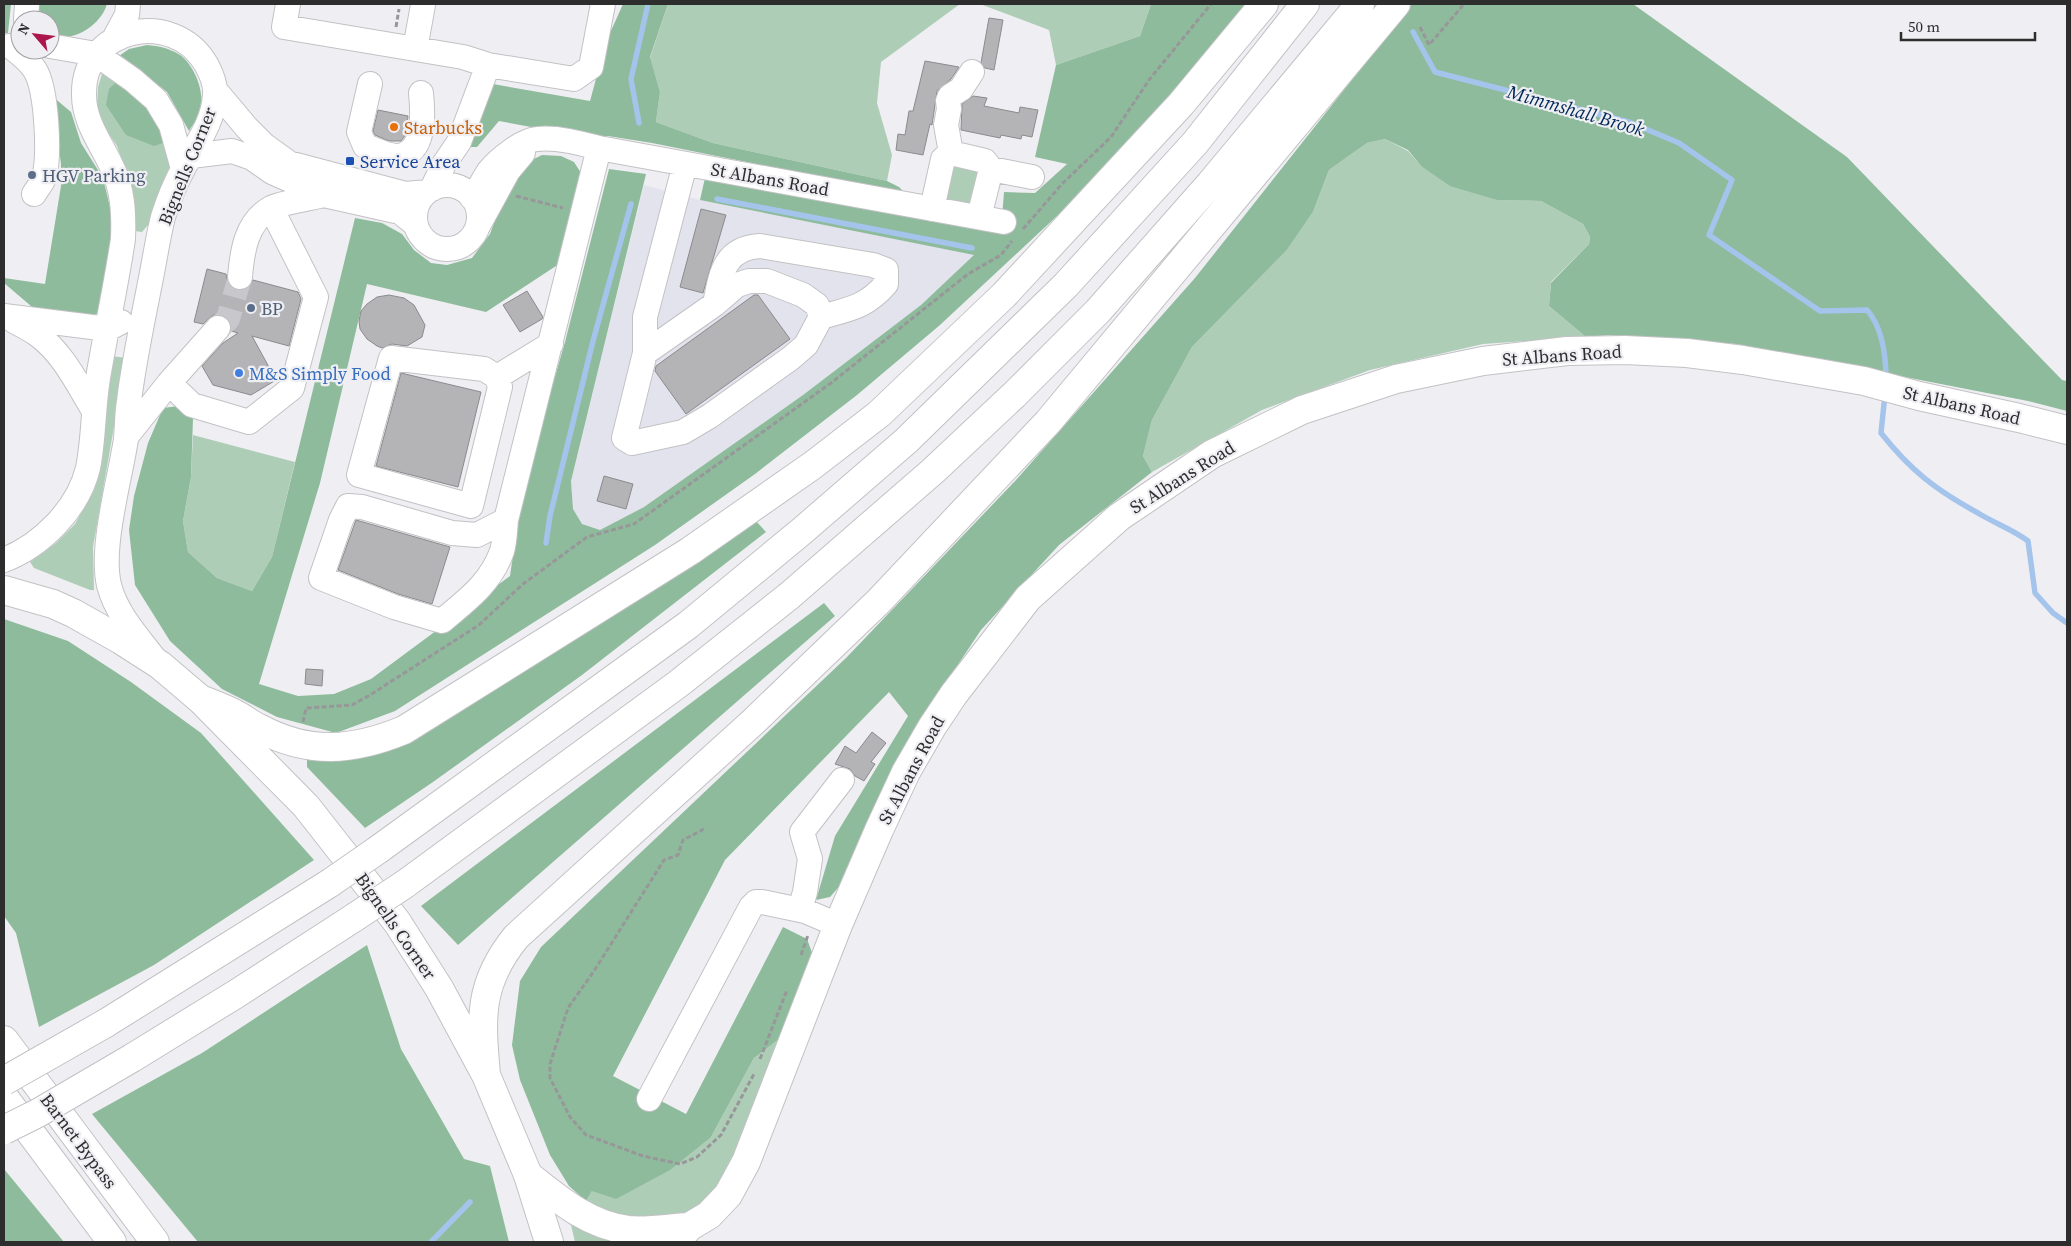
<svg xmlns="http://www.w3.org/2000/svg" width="2071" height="1246" viewBox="0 0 2071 1246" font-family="'Source Serif 4',serif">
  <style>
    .built { fill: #e3e3ee }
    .green { fill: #aecdb6 }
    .forest { fill: #8ebb9b }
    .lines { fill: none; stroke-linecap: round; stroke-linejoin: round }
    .stream { stroke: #a4c4eb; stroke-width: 5.5 }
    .building { fill: #b4b4b7; stroke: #8b8b8e }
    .minor-tunnel { stroke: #c8c8cc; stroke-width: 24; stroke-dasharray: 24 12; stroke-linecap: butt }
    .minor-casing { stroke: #c2c2c5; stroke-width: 26 }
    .major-casing { stroke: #c2c2c5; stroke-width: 30 }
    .highway-casing { stroke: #c2c2c5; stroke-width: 30 }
    .path { stroke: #97979a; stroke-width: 3; stroke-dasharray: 5 2.5; stroke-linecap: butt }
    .minor { stroke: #fff; stroke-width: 24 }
    .major { stroke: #fff; stroke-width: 28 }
    .highway { stroke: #fff; stroke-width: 28 }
    .highway-bridge-casing { stroke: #c2c2c5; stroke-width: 30; stroke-linecap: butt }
    .highway-bridge { stroke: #fff; stroke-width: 28 }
    .food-dot { fill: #e8710a; stroke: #efeff3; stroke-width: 2 }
    .transit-dot { fill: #1a4fb4; stroke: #efeff3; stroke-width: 2 }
    .service-dot { fill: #5c6f8a; stroke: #efeff3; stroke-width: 2 }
    .shop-dot { fill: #3f7fe0; stroke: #efeff3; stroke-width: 2 }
    .labels { text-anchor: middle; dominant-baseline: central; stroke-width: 4.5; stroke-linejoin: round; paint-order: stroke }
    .food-label { font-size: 18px; fill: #c56008; stroke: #efeff3; text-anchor: start }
    .transit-label { font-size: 18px; fill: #164399; stroke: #efeff3; text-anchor: start }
    .street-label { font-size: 18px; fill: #2d2d2e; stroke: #efeff3 }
    .service-label { font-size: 18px; fill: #4e5e75; stroke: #efeff3; text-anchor: start }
    .shop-label { font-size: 18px; fill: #366cbe; stroke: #efeff3; text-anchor: start }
    .water-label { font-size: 19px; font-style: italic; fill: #002958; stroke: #efeff3 }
  </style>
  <rect width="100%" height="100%" fill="#efeff3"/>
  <!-- built -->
  <path class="built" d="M644,185L700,200L975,255L921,305L803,395L644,507L600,530L582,524L573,509L571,481Z"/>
  <!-- green -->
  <path class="green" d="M668,4H960L881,62L877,103L892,155L887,181L713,143L656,122L660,92L650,58Z
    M980,4H1151L1140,36L1056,65L1049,30Z
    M102,74L117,81L169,141L172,163L154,218L142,232L134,231L129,181L117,146L103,125L97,108L98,87Z
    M1385,139L1408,151L1421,166L1497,200L1541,201L1583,224L1590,237L1589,244L1551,282L1549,306L1586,337L1483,344L1370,370L1262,410L1152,472L1143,456L1152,420L1192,347L1287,250L1313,212L1329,170L1367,143Z
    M951,166L983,173L975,208L942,201Z
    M112,356L126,358L93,547L94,590H90L34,568L30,562L56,543L75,524L94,490L100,466L103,424Z
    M193,435L295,462L272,557L252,591L217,578L188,552L183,521L191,477Z
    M783,1036L735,1162L722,1182L709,1197L690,1211L653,1222L582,1207L592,1191L711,1137L754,1058Z
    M572,1222L635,1242H575L571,1225Z"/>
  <!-- forest -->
  <path class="forest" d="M4,4H11L8,33H4Z
    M34,4H107C102,21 84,35 66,37C61,38 55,36 50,36V20H37Z
    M623,4H668L650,57L660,92L656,122L713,143L887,181L899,187L906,194L652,143L608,136L591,138L499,121L477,147H471L468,139L493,84L590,101L606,42Z
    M1151,4H1247L1169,96L1058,215L940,325L857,395L755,474L655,545L395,711L336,733L277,717L222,689L170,641L135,585L129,530L134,496L148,443L163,408L179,406L193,418L191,477L183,521L188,552L217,578L252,591L272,557L355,218L382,223L402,234L414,250L431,263L447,265L472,258L490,234L501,204L526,163L542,155L561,156L574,162L581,173L559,264L486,312L367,284L320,483L259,684L298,696L334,694L371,679L510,576L523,487L565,342L609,169L646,174L571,481L573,509L582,524L600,530L644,507L803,395L921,305L974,255L700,200L705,178L1001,230L1004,192L1035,193L1067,164L1035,157L1056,65L1140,36Z
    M1412,4H1633L1847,157L2062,380L2067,381V411L2028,401L1736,344L1609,335L1586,337L1549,306L1551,283L1589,244L1590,237L1583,224L1541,201L1497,200L1450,186L1421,166L1408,150L1385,139L1367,143L1329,170L1313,212L1287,250L1192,347L1152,420L1143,456L1152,472L1059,545L981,630L915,729L844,881L830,897L816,900L835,836L908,716L889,692L725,860L613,1076L686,1114L783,927L807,939L814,958L783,1036L754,1058L711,1137L670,1170L616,1199L592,1191L586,1201L569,1186L550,1155L520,1080L512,1045L520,981L541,947L847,657L1016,480L1195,278Z
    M147,45C159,46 169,48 180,55C194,65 204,90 201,107C200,116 193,124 189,131L167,92L137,68L116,58L129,49Z
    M117,81L137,93L169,141L154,146L126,135L106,105L109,89Z
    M52,96L71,112L81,143L103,178L114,224L98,313L86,319L38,312L4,283V278L45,284L61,186V164Z
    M755,520L766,532L582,675L433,782L365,828L307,767V758H351Z
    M824,603L835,616L458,945L421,906Z
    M4,619L68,641L131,682L201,733L314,860L154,965L39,1027L16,933L4,916Z
    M367,945L401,1049L464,1159L490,1166L509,1242H198L92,1114L202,1053Z
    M4,1169L64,1242H4Z"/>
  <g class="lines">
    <!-- stream -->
    <path class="stream" d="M1413,32L1435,72L1629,122L1679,143L1732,180L1709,235L1820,311L1867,310C1883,328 1886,356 1886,380
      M639,123L631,79L648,4
      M717,199L972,248
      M1885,394L1881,433C1911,471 1936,490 1978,513C1994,523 2014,530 2028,541L2035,593L2053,613L2067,623
      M546,543L550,516L593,341L631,204
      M431,1242L470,1202"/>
  </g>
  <!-- building -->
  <path class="building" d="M989,18L1003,20L994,70L985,68L981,63Z
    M925,61L959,67L951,79L937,91L932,125L930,124L923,155L896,150L898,134L905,135L909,111H913Z
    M973,96L987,98L984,106L1019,113L1020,107L1038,110L1032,137L1022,135L1021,139L1001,135L1000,138L961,130L962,104Z
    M378,110L408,116L406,134L401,141H389L375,135L373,131Z
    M701,209L726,215L703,293L680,287Z
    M207,269L226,274L228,283L232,288L238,291L246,289L253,280L298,292L301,299L289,346L252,336L276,380L251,395L213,385L202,366L223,343L238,333L231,331V323L227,318L221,315H213L203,324L194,322Z
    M527,291L543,317L542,319L520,332L503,305Z
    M389,295L404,298L414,305L425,325L422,337L407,346L392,344L382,348L377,346L367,339L360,329L359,321L361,311L367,304L377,297Z
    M754,295H758L790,339L686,414L655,371L656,366Z
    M401,373L481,392L458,487L376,466Z
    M604,476L633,484L626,509L597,501Z
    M356,520L450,547L432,604L398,594L338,570Z
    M306,669L323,670L322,686L305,684Z
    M872,732L886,743L871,762L875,764L864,781L855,776L850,769L835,764L845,746L856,753Z"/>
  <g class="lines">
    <!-- minor-tunnel -->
    <path class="minor-tunnel" d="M218,328L228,319L240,277"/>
    <defs>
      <path id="minor" d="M288,4L284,27L463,57L488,65L574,79L591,67L603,4
        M26,20L27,4
        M114,39L127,15L128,4
        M10,46C19,53 29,60 35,70C47,90 50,155 44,178C42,183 37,189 34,194
        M50,46L96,54L133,80L156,100L171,125L183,169
        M415,49L423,5
        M370,84L359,132L365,146C374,149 389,157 399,156C426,152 423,113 421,93
        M215,90L247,128L264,145L289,163L406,194L427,192
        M951,153L946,125L949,109L948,101L950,96L961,89L972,72
        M191,156L232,151L252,158L272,172L324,195L400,212L416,225
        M991,169L1032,177
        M415 217a32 32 0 1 1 64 0a32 32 0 1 1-64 0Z
        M432,189L444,164L459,142L488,65
        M472,198C479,189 483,180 489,171C498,160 522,140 537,139C558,137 580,143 599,148L1004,222
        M932,209L943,159L951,153L985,161L991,169L979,217
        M478,226L508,171L523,153
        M240,277C242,252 246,222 271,208C280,203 312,198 324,195
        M715,304C721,274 724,248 760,246L873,265L886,270V284C866,307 850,309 821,317
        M4,316L108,329L121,322
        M14,321C21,325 30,329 38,335C63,353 78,385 94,411
        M645,353L715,304L737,285L749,281H767L803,295L817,305L821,317L806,345L791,358L710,416L683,432L632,443L624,438L645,353V317L685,164
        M391,358L484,369L497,377L500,387L471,506L359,475Z
        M497,377L551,344
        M169,383L192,405L249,422L292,388L316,297L271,208
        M126,437L169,383L218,328
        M506,520L477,535L452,533L362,507L348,506L341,520L321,578L394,607L442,621C467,600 491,583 502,551C505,541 505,530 506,520L599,148
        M4,560C42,545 78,509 88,468C94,438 93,408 98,378C106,331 116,286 123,239C124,214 123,188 111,165C100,142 84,121 84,95C82,27 173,8 206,64C211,73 216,85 215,95C213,124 196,144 183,169C175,184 168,201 163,217C158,237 155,258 151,278C143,319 134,360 129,401C127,413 127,426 126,439C120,479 100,547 109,585C116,613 137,636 154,658
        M800,910L805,892L810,859L802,832L842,780
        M649,1099L751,907L756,902H762L805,911L838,925"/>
      <path id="major" d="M528,1175C558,1199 588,1225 628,1230C648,1232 669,1228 689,1227
        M676,1242L689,1227L709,1215L728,1195L746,1162L838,925L879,830L906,772L932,727L954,694L1028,598L1119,517L1212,454L1302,410L1396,379L1483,361L1567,351L1625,350L1687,353L1743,360L1864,381L1919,396L2019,418L2067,430"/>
      <path id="highway" d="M4,590L53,604L73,613L121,640L160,665L200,699L306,806L397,922L439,988L486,1075L528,1175L549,1242
        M200,699C213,704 227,709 239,716C246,720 252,725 259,728C309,755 353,751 404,730L690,551L813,465L879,414L1004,295L1181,104L1264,4
        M379,849L688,625L802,531L906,441L1066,285L1195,143L1305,4
        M405,884L678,684L789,596L933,471L1014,395L1098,311L1210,184L1360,4
        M106,1023L330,883
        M4,1040L155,1242
        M132,1058L236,994L355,917
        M486,1075C481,1018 478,984 516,937L753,722L879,601L1048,422L1396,4
        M4,1097L112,1242"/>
    </defs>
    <!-- minor casing -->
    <use href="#minor" class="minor-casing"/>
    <!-- major casing -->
    <use href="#major" class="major-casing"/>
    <!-- highway casing -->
    <use href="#highway" class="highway-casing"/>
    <!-- path -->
    <path class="path" d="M396,27L399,9
      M1420,27L1429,45L1464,4
      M516,196L563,208
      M1023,229L1062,184L1111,137L1149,80L1211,4
      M303,722L306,708L352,705L370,695L479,625L523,584L587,537L634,524L831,383L968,274L1001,255L1012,241
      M704,829L683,840L678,855L664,860L594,971L568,1008L550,1064V1078L570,1117L586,1135L643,1156L680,1164L697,1157L721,1135L754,1074
      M801,955L808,935
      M760,1059L787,990"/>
    <!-- minor -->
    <use href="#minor" class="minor"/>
    <!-- major -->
    <use href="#major" class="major"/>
    <!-- highway -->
    <use href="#highway" class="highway"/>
    <defs>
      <path id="highway-bridge" d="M330,883L379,849
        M355,917L405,884
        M4,1081L106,1023
        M4,1130L38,1113L132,1058"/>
    </defs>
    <!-- highway-bridge casing -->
    <use href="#highway-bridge" class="highway-bridge-casing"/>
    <!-- highway-bridge -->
    <use href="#highway-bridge" class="highway-bridge"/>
  </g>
  <!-- markers -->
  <circle class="food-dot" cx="394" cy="127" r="5"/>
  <rect class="transit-dot" x="345" y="156" width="10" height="10" rx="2.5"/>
  <g class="service-dot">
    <circle cx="32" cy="175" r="5"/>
    <circle cx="251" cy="308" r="5"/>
  </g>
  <circle class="shop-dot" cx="239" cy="373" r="5"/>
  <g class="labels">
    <!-- food labels -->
    <g class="food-label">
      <text x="404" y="127">Starbucks</text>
    </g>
    <!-- transit labels -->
    <g class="transit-label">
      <text x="360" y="161">Service Area</text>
    </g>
    <!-- street labels -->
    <g class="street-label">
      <text transform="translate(187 166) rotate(-68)">Bignells Corner</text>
      <text transform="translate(770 179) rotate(10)">St Albans Road</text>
      <text transform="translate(1562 355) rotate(-4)">St Albans Road</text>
      <text transform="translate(1962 405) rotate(13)">St Albans Road</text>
      <text transform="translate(1182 477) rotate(-32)">St Albans Road</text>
      <text transform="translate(911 770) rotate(-62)">St Albans Road</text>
      <text transform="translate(396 926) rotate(55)">Bignells Corner</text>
      <text transform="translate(79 1141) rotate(53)">Barnet Bypass</text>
    </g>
    <!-- service labels -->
    <g class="service-label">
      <text x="42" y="175">HGV Parking</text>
      <text x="261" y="308">BP</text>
    </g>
    <!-- shop labels -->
    <g class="shop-label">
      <text x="249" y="373">M&amp;S Simply Food</text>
    </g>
    <!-- water labels -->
    <g class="water-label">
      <text transform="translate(1576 110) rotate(16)">Mimmshall Brook</text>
    </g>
  </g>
  <!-- border -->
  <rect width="2071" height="1246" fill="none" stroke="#2d2d2e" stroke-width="10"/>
  <!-- north arrow -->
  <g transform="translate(35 35) rotate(298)"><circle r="24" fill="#efeff3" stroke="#a1a1a4"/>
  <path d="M0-4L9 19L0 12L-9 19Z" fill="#ab174a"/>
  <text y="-8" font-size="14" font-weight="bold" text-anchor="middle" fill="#2d2d2e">N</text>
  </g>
  <!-- scale -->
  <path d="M1901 32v8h134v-8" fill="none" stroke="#2d2d2e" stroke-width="2.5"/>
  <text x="1908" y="32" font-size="15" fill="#2d2d2e" stroke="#efeff3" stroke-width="4" paint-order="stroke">50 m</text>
</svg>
